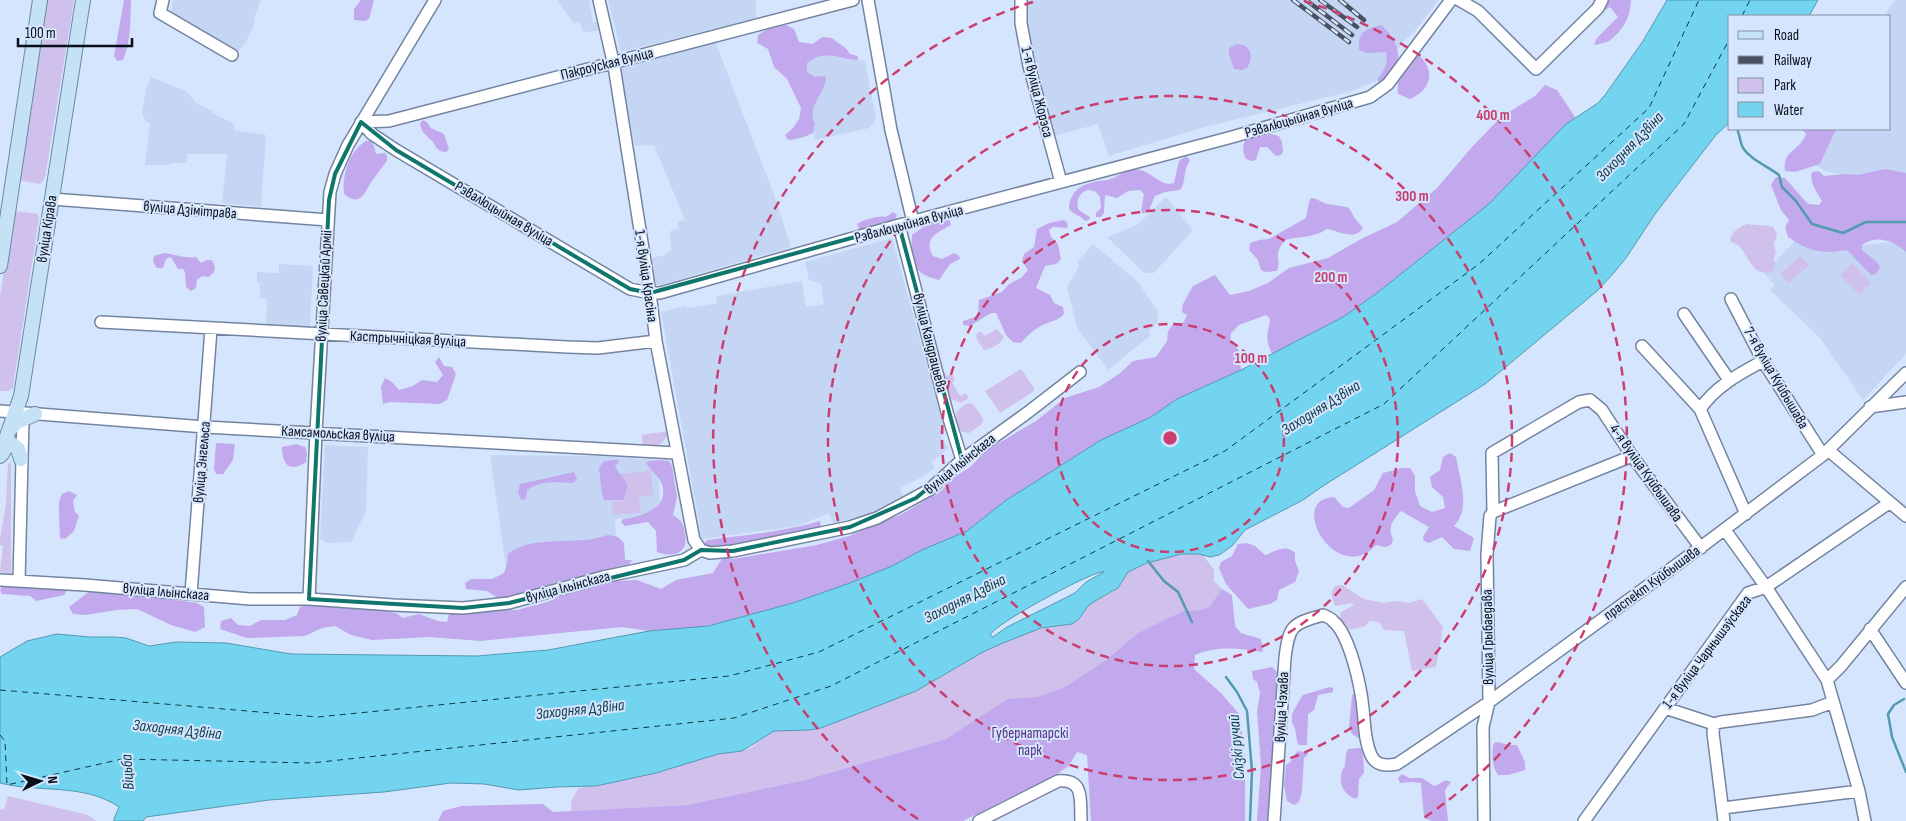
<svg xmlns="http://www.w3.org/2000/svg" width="1906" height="821" viewBox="0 0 1906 821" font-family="'Sofia Sans Condensed',sans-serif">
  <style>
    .built { fill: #c4d6f3 }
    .green { fill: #d0c0ec }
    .forest { fill: #c2a8ec }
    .water { fill: #73d4f0; stroke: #5399b0; fill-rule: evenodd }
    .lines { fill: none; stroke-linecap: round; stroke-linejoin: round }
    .stream { stroke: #5399b0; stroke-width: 2.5 }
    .ferry { stroke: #0d3a46; stroke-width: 1; stroke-dasharray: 6 5; stroke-linecap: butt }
    .minor-casing { stroke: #7384a1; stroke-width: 14 }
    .major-casing { stroke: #698aa5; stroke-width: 16 }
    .minor { stroke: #fff; stroke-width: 11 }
    .major { stroke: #c4e1f6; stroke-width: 14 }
    .rail-casing { stroke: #495160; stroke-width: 4.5 }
    .rail { stroke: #d6e5fe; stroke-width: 2.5; stroke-dasharray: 8; stroke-linecap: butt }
    .marked { fill: none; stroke: #0f766e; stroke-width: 4; stroke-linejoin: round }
    .ring { fill: none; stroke: #ca3e6f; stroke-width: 2.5; stroke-dasharray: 9 6 }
    .labels { text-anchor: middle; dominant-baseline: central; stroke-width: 4; stroke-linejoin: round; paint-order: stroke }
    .street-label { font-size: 15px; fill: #090f19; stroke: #d6e5fe }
    .park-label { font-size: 15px; fill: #532f7e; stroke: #d6e5fe }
    .water-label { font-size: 16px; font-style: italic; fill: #0d3a46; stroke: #d6e5fe }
    .centre { fill: #ca3e6f; stroke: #d6e5fe; stroke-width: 2.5 }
    .ring-label { font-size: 15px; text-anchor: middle; font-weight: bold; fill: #ca3e6f; stroke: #d6e5fe; stroke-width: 4; stroke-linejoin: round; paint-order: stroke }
  </style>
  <rect width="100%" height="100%" fill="#d6e5fe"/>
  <!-- built -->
  <path class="built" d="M173,0H261L255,15L254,26L244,45L236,54L171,17Z
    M557,0H589L593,22H598L600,30L583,33L580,22L573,23Z
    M608,0H756V18L621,52Z
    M1027,0H1439L1414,32L1403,42L1378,80L1352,91L1205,127L1109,156L1098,124L1054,136L1035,73L1026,24Z
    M1895,0H1906V186L1824,171L1810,161L1811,129H1890V16H1884Z
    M715,41L775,197L791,247L656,286L652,258L665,255L671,250L670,231L679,229L677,222L685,220L654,145L635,146L619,67Z
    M799,54L825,55L865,61L876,119L873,124L869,128L815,140Z
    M151,77L186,91L196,103L213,111L212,113L235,124L234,130L266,135L261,207L222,203L227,154H187V163H174L166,165H145L150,123L146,122L142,114L146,89Z
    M1166,197L1193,230L1154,273H1144L1107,237L1137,225Z
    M892,238L945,431L941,437L949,448L931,462L935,468L922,477L900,488L904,500L867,515L833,523L829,513L798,526L702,539L661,312L686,306L687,308L717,303L716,296L802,281L806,307L824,304L821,284L809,280L805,262Z
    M1797,239L1858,246L1906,240V354L1863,400L1820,338L1770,290L1775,285L1764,273Z
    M1093,244L1137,281L1158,311L1157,323L1148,331L1151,335L1108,370L1077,327L1067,287L1079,266L1077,262Z
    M279,264L313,266L310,327L266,325L267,299L260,298V283L257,282V272L279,273Z
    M325,445L368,447L366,511L351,542L326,543L320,538Z
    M490,455L599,456L657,460L661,515L615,519L617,567L508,581Z"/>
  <!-- green -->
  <path class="green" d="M46,0H74L45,178L40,184L23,181L20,179Z
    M15,211L38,214L39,218L13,388L8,391H0V296L13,215Z
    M1747,224L1769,226L1773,227L1777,234L1774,245L1776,251L1774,259L1775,264L1773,271C1748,281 1749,245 1731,242L1730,239C1733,231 1739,227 1747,224Z
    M1800,256L1809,265L1789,283L1780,274Z
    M1852,263L1871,283L1860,295L1840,275Z
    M997,329L1004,337C1001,344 991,349 984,350L977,340L976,334L981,331L984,336Z
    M1021,369L1034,388L1033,392L1000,413L985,391Z
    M945,372L947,376L952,374L955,380L952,382L960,396L966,393L969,398L961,403L951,399L944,373Z
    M968,403L973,404L984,420L981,422L982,424L969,433L960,431C955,414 952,413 968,403Z
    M668,431C667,444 649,453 643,444C642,443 642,436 642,435Z
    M11,462V573L0,572L3,546L0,545V539L6,504L8,464Z
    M651,471L653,495L639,496L641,513L613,515L612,502L620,501L617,474Z
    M1193,553L1203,555L1214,570V581L1222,589L1209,607L1200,610L1183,611L1138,633L1106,660L1063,688L1049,693L1072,731L1069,767L960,821H547L886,799L1007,699L946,739L805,780L687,805L571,811V802L578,788L596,786L656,773L718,754L742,751L750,748L772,732L779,730H810L836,722L916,691L983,652L1003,642L1041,628L1072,624L1079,619L1088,606L1095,601L1113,592L1128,572L1155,560Z
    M1342,585L1364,599L1383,603L1397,601L1409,603L1422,599L1443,627L1436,667L1412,671L1404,631L1384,630L1379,622L1370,621L1365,626L1350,630L1339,621L1341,612L1354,605L1351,603L1335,606C1332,599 1329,593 1335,586Z
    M8,796L88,815L97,821H0V809L4,810Z"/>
  <!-- forest -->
  <path class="forest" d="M124,0H131V4C130,23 131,42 123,60L117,61L114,56Z
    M361,0H374L369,19L365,21L354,20V9Z
    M1605,0H1631C1631,16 1623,31 1609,41C1605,43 1599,44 1594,45L1597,38L1618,17L1610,7L1605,10Z
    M786,25L794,29L799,42L813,44L822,37L832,38C838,44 846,46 850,54L858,56V60C837,59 826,49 807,63V72L815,77L822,76L826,77C825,96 806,105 815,124L813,133L804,137L791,140L787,139L785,135L793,128L799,119L801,108L787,79L774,67L768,49L757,43L758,35L768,29Z
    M1381,25C1392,34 1402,50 1397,65C1395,71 1388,76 1384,81L1379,82L1377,80C1383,71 1389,64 1386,52L1367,53L1359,50C1358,32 1365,29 1381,25Z
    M1237,44C1252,45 1254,57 1247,68L1241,70L1234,69L1229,54V48Z
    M1416,53C1436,68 1433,89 1410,99L1398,94C1396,76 1405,66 1416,53Z
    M1545,85L1557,90L1575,117L1489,204L1377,293L1343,317L1272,354C1264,335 1268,337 1270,319L1266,315L1239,325L1231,333L1230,342L1239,350L1241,370L1177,399L1151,417L1101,440L1005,501L967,531L922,550L892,566L850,583L793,603L739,618L697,628L649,631L622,627L481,641L429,637L372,640L351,635L335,626L322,628L305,636L247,638L220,629L221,621L231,618L238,625L250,626L261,620H285L297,615L300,607L311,603L333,604L396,613L403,618L419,614L438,621L447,622L449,614L455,611L517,610L547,602L577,589L618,581L637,580L661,589L676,580L713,573L723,557L733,559L817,545L849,536L902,514L941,491L952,479L970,467L987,450L1036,421L1065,398L1099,387L1119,374L1133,361L1156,357L1167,341L1168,331L1174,323H1183L1187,315L1182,312L1183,304L1193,286L1215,275L1230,295L1249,291L1268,283L1289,268L1328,258L1361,239L1397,222L1437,188L1472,147L1501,117L1535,96Z
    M423,120L427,122L431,128L444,134L449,149L446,152C435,151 437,146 431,140C425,134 421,132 420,123Z
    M1802,129H1836L1820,164L1795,172L1785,171C1782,150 1800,151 1806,134Z
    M1270,134L1279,136L1282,142L1283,152L1281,155L1276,156L1267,147H1260L1256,160L1251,161L1246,159C1242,151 1242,145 1247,138Z
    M366,141H371L374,146L376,154L385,153L387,156V161C381,169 375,176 370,184C363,196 359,206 344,194C342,175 349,151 366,141Z
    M1186,156L1190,160L1186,168L1183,185L1180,190L1165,192L1155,196L1149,210L1143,214L1141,211L1144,194L1140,190L1128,191L1117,198L1105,195L1104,213L1101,217H1096V213L1101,208L1100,197L1096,192C1095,191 1089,190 1088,190C1079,191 1075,204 1079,210C1082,213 1087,215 1090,217L1089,220L1085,221C1080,215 1074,215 1069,209C1070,190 1082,184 1099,181C1102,180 1105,181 1107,180C1118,178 1127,167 1140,170C1152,172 1160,187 1174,183L1179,161Z
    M1885,169L1906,173V252C1894,241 1877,234 1862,245V250L1877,262L1880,267L1876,274L1871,275L1847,250C1822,254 1810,252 1788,237L1785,227L1789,220L1781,210L1771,185L1776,177L1785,178L1808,204L1819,205L1822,201C1817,192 1809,183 1812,172L1819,171L1824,176L1844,174L1858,175Z
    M1311,198C1318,198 1321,203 1328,204C1335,206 1342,205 1349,208L1354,217L1363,228C1354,241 1339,231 1327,229C1314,238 1300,236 1285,240C1272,256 1282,258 1277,271L1265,272L1261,270L1258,260L1249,250L1250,243L1259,240L1269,239L1306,218L1309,202Z
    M893,212L897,215L894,223L860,231L857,224C864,220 877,215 886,217Z
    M949,219L951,225C936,233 923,239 933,256L942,259L954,253L959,256L960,259L950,264L939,280C911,273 911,262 912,235L923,227Z
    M1064,220L1068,224L1067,228L1053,227L1049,230L1051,237L1058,244L1061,259L1056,264L1045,266L1036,288L1050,295L1054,303L1063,307L1064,314C1059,320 1052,321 1045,324C1035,328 1028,335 1021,343L1013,342L1006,335L996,313H991L970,326L963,325V321L978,316L979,300L1002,292L1009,284L1021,278L1028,270L1022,261L1024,254L1034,247L1037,229L1049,223Z
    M164,253C175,254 184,259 196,257L201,263L206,260H212L215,267L214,272L209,277L202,276L197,280L196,288L191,291L186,287L185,272L183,269H178L171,257L166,259L163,268H157L153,262L154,256Z
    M439,357L444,366L452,367L456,374L447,400L440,404L390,402L383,404L381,387L385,378L392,382L399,390L413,386L422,380L437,382L443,375L435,362Z
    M216,443L235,444L233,460L223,474H216L214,469Z
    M296,444L305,447L307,454L306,462C290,473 282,465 282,447Z
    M1450,453L1456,457C1460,480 1471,509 1454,526L1474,538L1470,551L1454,549L1442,537L1429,543L1424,541L1423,537L1429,527L1401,511C1393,520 1387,527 1393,539L1391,545L1385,547L1376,545C1337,588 1285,499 1334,497L1343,507L1349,508L1374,490L1383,473L1402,468H1410L1415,476V491L1420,506L1432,512L1445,508L1443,497L1432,487L1430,477L1440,470L1443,457Z
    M613,460H619L618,463L615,465C617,473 625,478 628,486L623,500H604L602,494L599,468L603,462Z
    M660,460L669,461L672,466L677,497L673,515C676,517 681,520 682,523C684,526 684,531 685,534C689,554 672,558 657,552L656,531L648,522L625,526L621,522L623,519C642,517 672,507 661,482C657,474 650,470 646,463L649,461Z
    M574,472L577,479L573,483C556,482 542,480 527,490L526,499L521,500L518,492L520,484Z
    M69,491L77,495L73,501L75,512L79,516L74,531L65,539L60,538L59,514V502L62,494Z
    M820,521L821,527L710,550L703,545L707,540C745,535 783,532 820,521Z
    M608,535L618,537L624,543L625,560H632L626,569C587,575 545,581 510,601L499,599L487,591L466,589L465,583L471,579H492L504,573L507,564L508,554C527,537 568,543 593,539C598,538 603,536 608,535Z
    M1247,543L1255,546L1265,555C1276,551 1286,544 1295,553V561L1299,571L1295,582L1279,590L1277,600L1270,604L1248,609L1226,584L1219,568L1221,562L1232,556L1238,544Z
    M14,585L45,589L63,587L68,589L64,595L36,601L30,596L2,594L0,590L2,586Z
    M1222,589L1232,595L1235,626L1241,633L1261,639L1263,652C1238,649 1220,645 1195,655L1194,669L1221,693L1240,715L1245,761V821H1091L1087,755L1077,752L1071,762L1059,773L963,821H438L443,811L461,806L543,804L553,812L687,805L805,780L946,739L1007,699L1037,697L1063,688L1106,660L1138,633L1183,611L1200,610L1209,607Z
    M90,591L120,592L197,603L204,607L205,627L195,632L171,625L137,609L117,610L85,615L73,614L69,607Z
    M1272,667L1279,674L1269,821H1257L1261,765L1257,712L1260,693L1257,682L1253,679L1252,671Z
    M1330,687L1333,688V692L1318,695L1314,710L1308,714L1307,745H1299L1297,741L1295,729L1292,722V714L1299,701L1303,695Z
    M1355,693L1358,695L1362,737L1358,738L1352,734L1349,727L1352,695Z
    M1498,742L1509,745H1517L1525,762V770L1508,775H1498C1492,767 1491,752 1494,743Z
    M1360,748L1363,750L1364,773L1359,779L1358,797L1355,799C1344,794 1338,784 1342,772C1343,767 1344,770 1345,765C1346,758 1345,754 1348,749Z
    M1298,751L1309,753L1304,758L1302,792L1299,802L1294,805L1287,801L1284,785L1286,765C1294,761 1292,756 1298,751Z
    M1402,774L1409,778H1422L1434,786C1441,785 1443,778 1451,782L1445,790L1448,821H1432L1424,818L1421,783L1412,782L1400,783L1398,778Z"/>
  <!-- water -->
  <path class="water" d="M1667,0H1818L1809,16H1730V122L1716,135L1685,175L1655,214L1626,258L1612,275L1597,291L1501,371L1485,384L1323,486L1303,500L1245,530L1232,546L1219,555L1210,557L1199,554H1182L1147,563L1128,572L1118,588L1095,601L1088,606L1079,619L1072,624L1041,628L1003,643L983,652L916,691L821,728L810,730L774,731L742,751L718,754L656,773L596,786L556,787L519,790L484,784L451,783L384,792L269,800L146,817L143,821H114V819L119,807C84,783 39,793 0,783V657L27,641L57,634L90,637H114L126,638L149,646L176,642L226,643L291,654L477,656L548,650L649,631L708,626L793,603L850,583L892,566L922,550L967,531L1005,501L1101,440L1151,417L1177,399L1241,370L1343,317L1377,293L1489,204L1566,124L1598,103L1605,95L1643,41ZM1101,572H1104L1086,582L1075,593L1007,627L993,637L990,635C996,623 1084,576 1101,572Z"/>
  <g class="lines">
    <!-- stream -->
    <path class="stream" d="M1737,129C1740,135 1740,143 1743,148C1751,160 1767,166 1779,175L1782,187L1796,201L1812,224L1843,233L1866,222H1906
      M1148,561L1164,581L1178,592L1192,622
      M1226,677L1237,692L1247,711L1252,771L1250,821
      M1904,699L1894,705L1888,714L1892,737L1906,772"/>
    <!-- ferry -->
    <path class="ferry" d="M1742,16L1750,0
      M0,690L318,717L729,676L819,652L1225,451L1479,264L1649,108L1699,0
      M0,735L5,741L7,785L122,759L311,763L734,718L831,686L1384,404L1684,124L1730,38"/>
    <defs>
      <path id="minor" d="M163,0L160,13L232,55
        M599,0L614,66L650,293L656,341L694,540L701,550
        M868,0L891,130L913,222
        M1021,0V23L1029,66L1061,182
        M1459,0L1478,11L1536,69L1598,8L1602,0
        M361,122L372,134L396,150L630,289L650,293H660L899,225L1232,137L1370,97L1388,84L1451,0
        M361,122L389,121L853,0
        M52,199L328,220
        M899,225L947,412L962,460
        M1731,299L1763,361L1823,455
        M1684,314L1729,380
        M101,322L567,347L598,348L656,341
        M1642,346L1700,409L1746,514
        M1870,407L1906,402
        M1700,409C1716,386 1739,374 1763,361
        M0,411L205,427L676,453
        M1828,450L1906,516
        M1493,512L1632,456
        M1725,530L1766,587L1827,680L1859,791L1865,821
        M701,550L710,553L733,551L850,527L877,518L929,490L962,460L1027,413L1080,372
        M0,580L85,585L250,599H309L393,605L463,608L509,603L603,577L684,560L701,550
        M19,581L23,418
        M191,594L211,329
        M309,599L316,432L330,192L335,174L348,145L435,0
        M1870,629L1906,683
        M1827,680L1841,666L1906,587
        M1665,708L1714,724L1721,722L1812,710L1833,702
        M1714,724L1713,733L1724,821
        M1723,808L1859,791
        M979,821L1058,781C1085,779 1080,800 1081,821
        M1274,821L1285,658C1289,625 1292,624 1323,615C1327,617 1331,618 1333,621C1350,635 1361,687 1363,709C1365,724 1364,740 1371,755C1376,766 1386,766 1397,764L1489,702L1705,544L1823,455L1906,373
        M1484,821L1483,727L1489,702L1487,554L1490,516L1493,512L1492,453L1579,402L1590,400L1602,410L1632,456L1701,548
        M1584,821L1748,593L1766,587L1889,503"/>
      <path id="major" d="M0,266L40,0
        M11,428L17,422L35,414
        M2,454L6,446L12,444L18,449L21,459
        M0,456L21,396L83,0"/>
    </defs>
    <!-- minor casing -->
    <use href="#minor" class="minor-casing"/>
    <!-- major casing -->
    <use href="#major" class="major-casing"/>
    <!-- minor -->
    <use href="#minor" class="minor"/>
    <!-- major -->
    <use href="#major" class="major"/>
    <defs>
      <path id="rail" d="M1293,0L1349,42
        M1306,0L1352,35
        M1320,0L1357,27
        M1340,0L1364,20"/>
    </defs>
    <!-- rail casing -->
    <use href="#rail" class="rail-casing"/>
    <!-- rail -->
    <use href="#rail" class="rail"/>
  </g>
  <!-- marked area -->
  <path class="marked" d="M361,122L396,150L630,289L650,293L899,225L962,460L916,498L850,527L733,551L701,550L684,560L509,603L463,608L309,599L329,200L335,174Z"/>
  <!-- distance rings -->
  <g class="ring">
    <circle cx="1170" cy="438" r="114"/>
    <circle cx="1170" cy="438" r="228"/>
    <circle cx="1170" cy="438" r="342"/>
    <path d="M918 819A457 457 0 0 1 1036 1M1304 1A457 457 0 0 1 1422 819"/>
  </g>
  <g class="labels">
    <!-- street labels -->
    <g class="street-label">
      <text transform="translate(607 64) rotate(-14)">Пакроўская вуліца</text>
      <text transform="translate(1037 92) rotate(76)">1-я вуліца Жорэса</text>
      <text transform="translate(1299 118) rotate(-16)">Рэвалюцыйная вуліца</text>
      <text transform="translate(190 210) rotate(5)">вуліца Дзімітрава</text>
      <text transform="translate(504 214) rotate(31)">Рэвалюцыйная вуліца</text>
      <text transform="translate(909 224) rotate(-15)">Рэвалюцыйная вуліца</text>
      <text transform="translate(47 229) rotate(-81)">вуліца Кірава</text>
      <text transform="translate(646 276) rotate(82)">1-я вуліца Красіна</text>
      <text transform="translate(324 286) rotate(-87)">вуліца Савецкай Арміі</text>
      <text transform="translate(408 339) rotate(3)">Кастрычніцкая вуліца</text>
      <text transform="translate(930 343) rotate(76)">вуліца Кандрацьева</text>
      <text transform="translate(1776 378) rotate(60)">7-я вуліца Куйбышава</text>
      <text transform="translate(338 434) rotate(3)">Камсамольская вуліца</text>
      <text transform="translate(202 462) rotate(-85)">вуліца Энгельса</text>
      <text transform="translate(960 464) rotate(-39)">вуліца Ільінскага</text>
      <text transform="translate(1646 473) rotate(55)">4-я вуліца Куйбышава</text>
      <text transform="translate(1652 583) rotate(-36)">праспект Куйбышава</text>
      <text transform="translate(568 587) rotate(-15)">вуліца Ільінскага</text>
      <text transform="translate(166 592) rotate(5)">вуліца Ільінскага</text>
      <text transform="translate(1488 637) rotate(-91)">вуліца Грыбаедава</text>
      <text transform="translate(1707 652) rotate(-53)">1-я вуліца Чарнышэўскага</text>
      <text transform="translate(1282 707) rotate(-87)">вуліца Чэхава</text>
    </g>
    <!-- park labels -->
    <g class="park-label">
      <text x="1030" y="733">Губернатарскі<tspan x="1030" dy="17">парк</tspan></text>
    </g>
    <!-- water labels -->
    <g class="water-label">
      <text transform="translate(1630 147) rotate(-46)">Заходняя Дзвіна</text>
      <text transform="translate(1321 408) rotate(-32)">Заходняя Дзвіна</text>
      <text transform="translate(965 599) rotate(-27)">Заходняя Дзвіна</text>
      <text transform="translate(580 710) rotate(-6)">Заходняя Дзвіна</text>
      <text transform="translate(177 730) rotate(6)">Заходняя Дзвіна</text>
      <text transform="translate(1237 747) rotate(-95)">Слізкі ручай</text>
      <text transform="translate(128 772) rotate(-94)">Віцьба</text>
    </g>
  </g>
  <circle cx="1170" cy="438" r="8" class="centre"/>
  <g class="ring-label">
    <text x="1493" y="120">400 m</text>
    <text x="1412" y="201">300 m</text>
    <text x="1331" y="282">200 m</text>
    <text x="1251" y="363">100 m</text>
  </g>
  <!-- legend -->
  <rect x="1728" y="15" width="162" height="115" fill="#d6e5fe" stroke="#848fa2"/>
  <rect x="1738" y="31" width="25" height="8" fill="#c4e1f6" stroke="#848fa2"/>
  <text x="1774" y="40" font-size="15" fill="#090f19">Road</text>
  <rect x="1738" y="56" width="25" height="8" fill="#495160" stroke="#848fa2"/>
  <text x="1774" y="65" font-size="15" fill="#090f19">Railway</text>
  <rect x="1738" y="78" width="25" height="15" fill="#d0c0ec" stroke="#848fa2"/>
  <text x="1774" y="90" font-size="15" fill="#090f19">Park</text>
  <rect x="1738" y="102" width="25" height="15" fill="#73d4f0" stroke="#848fa2"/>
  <text x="1774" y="115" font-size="15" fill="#090f19">Water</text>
  <!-- north arrow -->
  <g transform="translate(40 781) rotate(85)" stroke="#d6e5fe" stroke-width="4" paint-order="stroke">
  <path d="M0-4L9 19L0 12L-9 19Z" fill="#090f19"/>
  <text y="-8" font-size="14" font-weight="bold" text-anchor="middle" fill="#090f19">N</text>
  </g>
  <!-- scale -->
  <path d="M18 38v8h114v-8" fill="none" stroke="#090f19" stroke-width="2.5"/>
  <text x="25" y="38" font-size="15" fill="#090f19" stroke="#d6e5fe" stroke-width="4" paint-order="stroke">100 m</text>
</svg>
